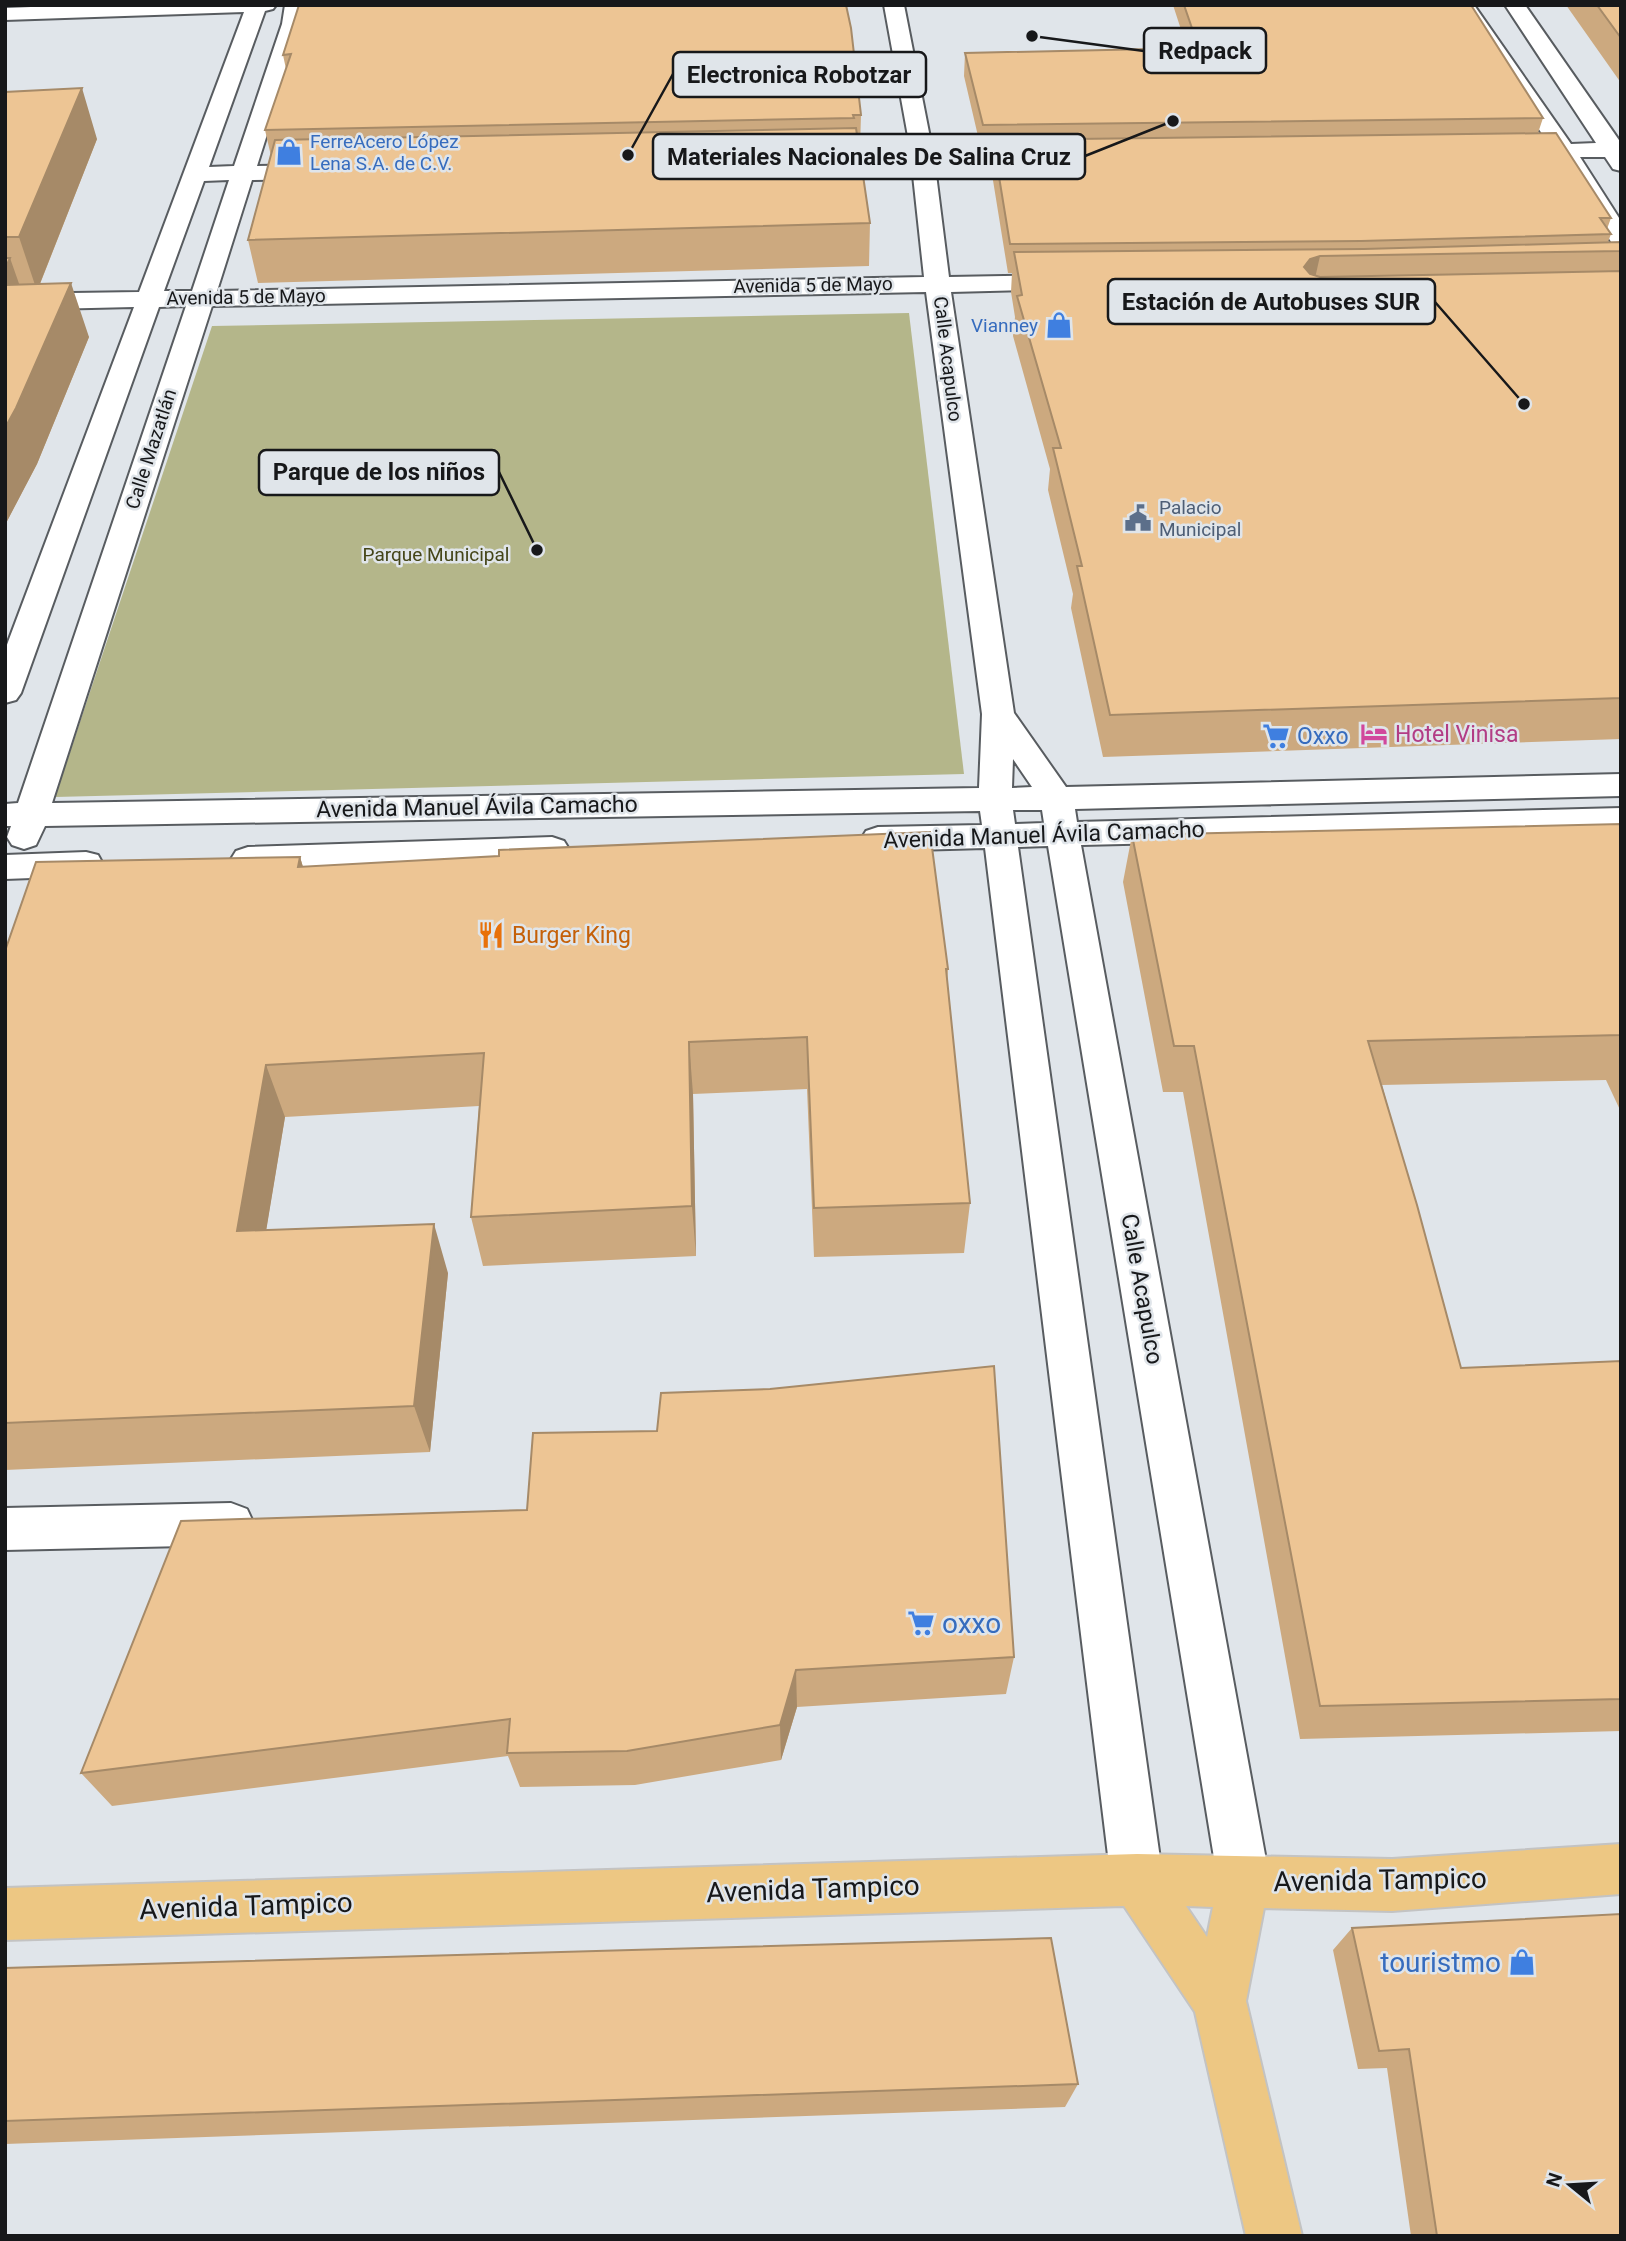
<svg xmlns="http://www.w3.org/2000/svg" width="1626" height="2241" viewBox="0 0 1626 2241" font-family="Roboto,sans-serif">
  <style>
    .green { fill: #b4b68a }
    .lines { fill: none; stroke-linecap: round; stroke-linejoin: round }
    .minor-casing { stroke: #585c60; stroke-width: 4 }
    .major-casing { stroke: #c3c3c3; stroke-width: 4 }
    .minor { fill: #fff; fill-rule: evenodd }
    .major { fill: #edc783; fill-rule: evenodd }
    .wall { fill: #cca97f }
    .shaded-wall { fill: #a68a68 }
    .building { fill: #edc594; stroke: #a68a68; stroke-width: 2 }
    .labels { text-anchor: middle; dominant-baseline: central; stroke-width: 5; stroke-linejoin: round; paint-order: stroke }
    .far-shop-label { font-size: 19px; fill: #366cbe; stroke: #e0e5ea; text-anchor: start }
    .far-street-label { font-size: 19px; fill: #17181a; stroke: #e0e5ea }
    .far-service-label { font-size: 19px; fill: #4e5e75; stroke: #e0e5ea; text-anchor: start }
    .far-park-label { font-size: 19px; fill: #444518; stroke: #e0e5ea }
    .hotel-label { font-size: 23px; fill: #b23c85; stroke: #e0e5ea; text-anchor: start }
    .shop-label { font-size: 23px; fill: #366cbe; stroke: #e0e5ea; text-anchor: start }
    .street-label { font-size: 23px; fill: #17181a; stroke: #e0e5ea }
    .food-label { font-size: 23px; fill: #c56008; stroke: #e0e5ea; text-anchor: start }
    .near-shop-label { font-size: 28px; fill: #366cbe; stroke: #e0e5ea; text-anchor: start }
    .near-street-label { font-size: 28px; fill: #17181a; stroke: #e0e5ea }
    .leader { fill: none; stroke: #17181a; stroke-width: 2.5 }
    .callout-dot { fill: #17181a; stroke: #e0e5ea; stroke-width: 2.5 }
    .callout { fill: #e0e5ea; stroke: #17181a; stroke-width: 2.5 }
    .callout-label { font-size: 24px; text-anchor: middle; font-weight: bold; fill: #17181a }
  </style>
  <rect width="100%" height="100%" fill="#e0e5ea"/>
  <!-- green -->
  <path class="green" d="M909,313L964,774L55,797L212,326Z"/>
  <g class="lines">
    <defs>
      <path id="minor" d="M83,5H276L273,9L265,11L209,167L234,166L282,24L285,5H305L302,24L257,166L317,165L325,167L328,172L325,177L317,179L252,180L217,291L924,277L912,166L807,168L799,166L796,161L799,156L807,154L911,153L884,5H904L933,153L1045,151L1053,153L1056,158L1053,163L1045,165L935,166L949,277L1062,275L1071,277L1074,282L1071,287L1062,289L951,292L1014,713L1066,787L1621,774V796L1075,809L1077,822L1621,808V832L1081,845L1270,1882L1262,1900L1244,1908L1226,1900L1218,1882L1048,846L1018,847L1163,1880L1155,1898L1137,1906L1119,1898L1111,1880L985,848L878,851L866,847L861,839L866,831L878,827L982,825L980,811L45,826L36,845L24,849L12,845L7,837L11,826H5V804L18,803L186,306L159,307L21,693L16,700L5,703V650L134,307L5,310V294L139,292L244,12L5,20V8ZM229,180L192,291H164L204,181ZM926,292L982,714L979,788L52,803L212,306ZM1013,759L1032,787L1012,788ZM1013,810H1042L1044,823L1015,824Z
        M1454,5H1474L1571,144L1596,143L1505,5H1525L1621,143V171L1613,169L1605,157H1580L1621,221V247L1613,245L1558,157L1506,156L1503,151L1506,146L1549,144Z
        M552,837L564,841L569,849L564,857L552,861L248,871L236,867L231,859L236,851L248,847Z
        M86,852L98,855L103,864L98,873L86,876L5,879V855Z
        M231,1503L247,1509L254,1524L247,1539L231,1545L5,1550V1508Z"/>
      <path id="major" d="M1621,1844V1894L1392,1911L1264,1908L1246,2001L1302,2236H1246L1195,2012L1124,1906L5,1940V1888L1137,1854L1392,1859ZM1186,1906L1213,1907L1207,1937Z"/>
    </defs>
    <!-- minor casing -->
    <use href="#minor" class="minor-casing"/>
    <!-- major casing -->
    <use href="#major" class="major-casing"/>
    <!-- minor -->
    <use href="#minor" class="minor"/>
    <!-- major -->
    <use href="#major" class="major"/>
  </g>
  <!-- wall -->
  <path class="wall" d="M299,5L861,115L860,148H859L870,223L869,266L258,283L248,240L271,156L265,130L286,69L283,55Z
    M1173,5H1471L1543,118L1538,133L1611,218L1607,229L1611,234L1608,242H1621V739L1103,757L1071,608L1073,594L1048,490L1050,469L1013,336L1015,317L1011,292L1012,273H1008L991,168L992,148L981,149L964,76L965,53L1187,48Z
    M1566,5H1621V83Z
    M5,92L97,139L40,284L89,337L37,464L5,525Z
    M1621,824V1112L1606,1080L1382,1085L1461,1368L1621,1361V1731L1300,1739L1183,1092H1163L1123,882L1132,835Z
    M300,857L303,867L948,969L947,982L970,1203L964,1253L814,1257L807,1089L693,1094L696,1256L483,1266L471,1217L479,1106L285,1117L266,1230L448,1273L430,1452L5,1470V951Z
    M181,1521L1014,1657L1006,1694L797,1707L781,1760L635,1785L520,1787L508,1756L112,1806L81,1773Z
    M1352,1928L1621,2236H1411L1387,2068L1358,2069L1333,1950Z
    M5,1968L1078,2084L1065,2107L5,2144Z"/>
  <!-- shaded-wall -->
  <path class="shaded-wall" d="M82,88L97,139L37,291L19,237Z
    M1320,256L1311,296L1304,267L1310,259Z
    M10,258L29,312L5,305V269Z
    M71,283L89,337L37,464L5,525V428Z
    M300,857L316,911L298,867Z
    M689,1042L693,1094L696,1256L692,1206Z
    M266,1065L285,1117L258,1280L237,1231Z
    M434,1224L448,1273L430,1452L414,1406Z
    M796,1670L797,1707L781,1760L780,1725Z"/>
  <!-- building -->
  <path class="building" d="M299,5H846L851,28L861,115H853L854,118L265,130L291,54L283,55Z
    M1184,5H1471L1543,118L983,125L965,53L1196,48L1189,34H1194Z
    M1597,5H1621V38Z
    M82,88L19,237H5V92Z
    M856,128L870,223L248,240L275,140Z
    M1556,133L1611,218H1600L1611,234L1361,241L1010,244L993,140Z
    M1621,242V251L1320,256L1310,259L1304,267L1310,274L1320,277L1621,271V698L1110,715L1077,566H1082L1053,448H1061L1017,296L1022,295L1014,252L1364,249Z
    M5,258H10L5,269Z
    M71,283L16,408L5,428V285Z
    M1621,824V1035L1368,1041L1417,1205L1461,1368L1621,1361V1699L1320,1706L1194,1046H1174L1132,835Z
    M930,832L948,969H946L970,1203L814,1208L807,1037L689,1042L692,1206L471,1217L484,1053L266,1065L237,1231L434,1224L414,1406L5,1423V951L36,862L300,857L298,867L499,856V850Z
    M994,1366L1014,1657L796,1670L780,1725L627,1751L507,1753L510,1719L81,1773L181,1521L527,1510L533,1433L657,1431L661,1393L770,1389Z
    M1621,1914V2236H1437L1409,2049L1379,2051L1352,1928Z
    M1051,1938L1078,2084L5,2121V1968Z"/>
  <!-- icons -->
  <defs>
    <symbol id="shop-bare" viewBox="-9 -9 18 18"><path d="M-5-2.5h2.3a2.7 3.5 0 0 1 5.4 0H5L5.5 6h-11ZM-1.5-2.5h3a1.5 2.3 0 0 0-3 0Z" fill="#3f7fe0" stroke="#e0e5ea" stroke-width="2.5" paint-order="stroke"/></symbol>
    <symbol id="civic-bare" viewBox="-9 -9 18 18"><path d="M-.6-6.5H3V-4.5H.6V-3L4-1V1h2V6H-6V1h2V-1L-.6-3ZM-1.2 2.5V6h2.4V2.5Z" fill="#5c6f8a" stroke="#e0e5ea" stroke-width="2.5" paint-order="stroke"/></symbol>
    <symbol id="hotel-bare" viewBox="-9 -9 18 18"><path d="M-6-4.5h1.5V1H6V5H4.5V3h-9V5H-6ZM-4 0a1.8 1.8 0 1 1 3.6 0ZM.5 0V-2.5h3Q6-2.5 6 0Z" fill="#d1479c" stroke="#e0e5ea" stroke-width="2.5" paint-order="stroke"/></symbol>
    <symbol id="supermarket-bare" viewBox="-9 -9 18 18"><path d="M-6-5.5h2.5l.6 2H6L4.5 2H-2.5L-4.4-4H-6ZM-1.5 3.2a1.3 1.3 0 1 0 .1 0ZM3 3.2a1.3 1.3 0 1 0 .1 0Z" fill="#3f7fe0" stroke="#e0e5ea" stroke-width="2.5" paint-order="stroke"/></symbol>
    <symbol id="restaurant-bare" viewBox="-9 -9 18 18"><path d="M-5-6h1v4h1v-4h1v4h1v-4h1v5L-1.5 .5V6h-2V.5L-5-1ZM5-6V6H3V1.5H1.5Q1.5-4 5-6Z" fill="#e8710a" stroke="#e0e5ea" stroke-width="2.5" paint-order="stroke"/></symbol>
  </defs>
  <g fill-rule="evenodd">
    <use href="#shop-bare" x="270" y="133" width="38" height="38"/>
    <use href="#shop-bare" x="1040" y="306" width="38" height="38"/>
    <use href="#civic-bare" x="1119" y="499" width="38" height="38"/>
    <use href="#hotel-bare" x="1355" y="715" width="38" height="38"/>
    <use href="#supermarket-bare" x="1257" y="717" width="38" height="38"/>
    <use href="#restaurant-bare" x="472" y="916" width="38" height="38"/>
    <use href="#supermarket-bare" x="902" y="1604" width="38" height="38"/>
    <use href="#shop-bare" x="1503" y="1943" width="38" height="38"/>
  </g>
  <g class="labels">
    <!-- far-shop labels -->
    <g class="far-shop-label">
      <text x="310" y="141">FerreAcero López<tspan x="310" dy="22">Lena S.A. de C.V.</tspan></text>
      <text x="1038" y="325" text-anchor="end">Vianney</text>
    </g>
    <!-- far-street labels -->
    <g class="far-street-label">
      <text transform="translate(813 285) rotate(-1)">Avenida 5 de Mayo</text>
      <text transform="translate(246 297) rotate(-1)">Avenida 5 de Mayo</text>
      <text transform="translate(948 359) rotate(83)">Calle Acapulco</text>
      <text transform="translate(151 449) rotate(-72)">Calle Mazatlán</text>
    </g>
    <!-- far-service labels -->
    <g class="far-service-label">
      <text x="1159" y="507">Palacio<tspan x="1159" dy="22">Municipal</tspan></text>
    </g>
    <!-- far-park labels -->
    <g class="far-park-label">
      <text x="436" y="554">Parque Municipal</text>
    </g>
    <!-- hotel labels -->
    <g class="hotel-label">
      <text x="1395" y="734">Hotel Vinisa</text>
    </g>
    <!-- shop labels -->
    <g class="shop-label">
      <text x="1297" y="736">Oxxo</text>
    </g>
    <!-- street labels -->
    <g class="street-label">
      <text transform="translate(477 807) rotate(-1)">Avenida Manuel Ávila Camacho</text>
      <text transform="translate(1044 835) rotate(-2)">Avenida Manuel Ávila Camacho</text>
      <text transform="translate(1142 1289) rotate(80)">Calle Acapulco</text>
    </g>
    <!-- food labels -->
    <g class="food-label">
      <text x="512" y="935">Burger King</text>
    </g>
    <!-- near-shop labels -->
    <g class="near-shop-label">
      <text x="942" y="1623">oxxo</text>
      <text x="1501" y="1962" text-anchor="end">touristmo</text>
    </g>
    <!-- near-street labels -->
    <g class="near-street-label">
      <text transform="translate(1380 1880) rotate(-1)">Avenida Tampico</text>
      <text transform="translate(813 1889) rotate(-2)">Avenida Tampico</text>
      <text transform="translate(246 1906) rotate(-2)">Avenida Tampico</text>
    </g>
  </g>
  <!-- callouts -->
  <path class="leader" d="M1032 36L1144 51M628 155L673 74M1173 121L1085 156M1524 404L1435 302M537 550L499 472"/>
  <g class="callout-dot">
    <circle cx="1032" cy="36" r="7"/>
    <circle cx="628" cy="155" r="7"/>
    <circle cx="1173" cy="121" r="7"/>
    <circle cx="1524" cy="404" r="7"/>
    <circle cx="537" cy="550" r="7"/>
  </g>
  <g class="callout">
    <rect x="1144" y="28" width="122" height="45" rx="7"/>
    <rect x="673" y="52" width="253" height="45" rx="7"/>
    <rect x="653" y="134" width="432" height="45" rx="7"/>
    <rect x="1108" y="279" width="327" height="45" rx="7"/>
    <rect x="259" y="450" width="240" height="45" rx="7"/>
  </g>
  <g class="callout-label">
    <text x="1205" y="59">Redpack</text>
    <text x="799" y="83">Electronica Robotzar</text>
    <text x="869" y="165">Materiales Nacionales De Salina Cruz</text>
    <text x="1271" y="310">Estación de Autobuses SUR</text>
    <text x="379" y="480">Parque de los niños</text>
  </g>
  <!-- border -->
  <rect width="1626" height="2241" fill="none" stroke="#17181a" stroke-width="14"/>
  <!-- north arrow -->
  <g transform="translate(1570 2185) rotate(288)" stroke="#e0e5ea" stroke-width="5" paint-order="stroke">
  <path d="M0-5L12 26L0 18L-12 26Z" fill="#17181a"/>
  <text y="-10" font-size="19" font-weight="bold" text-anchor="middle" fill="#17181a">N</text>
  </g>
</svg>
